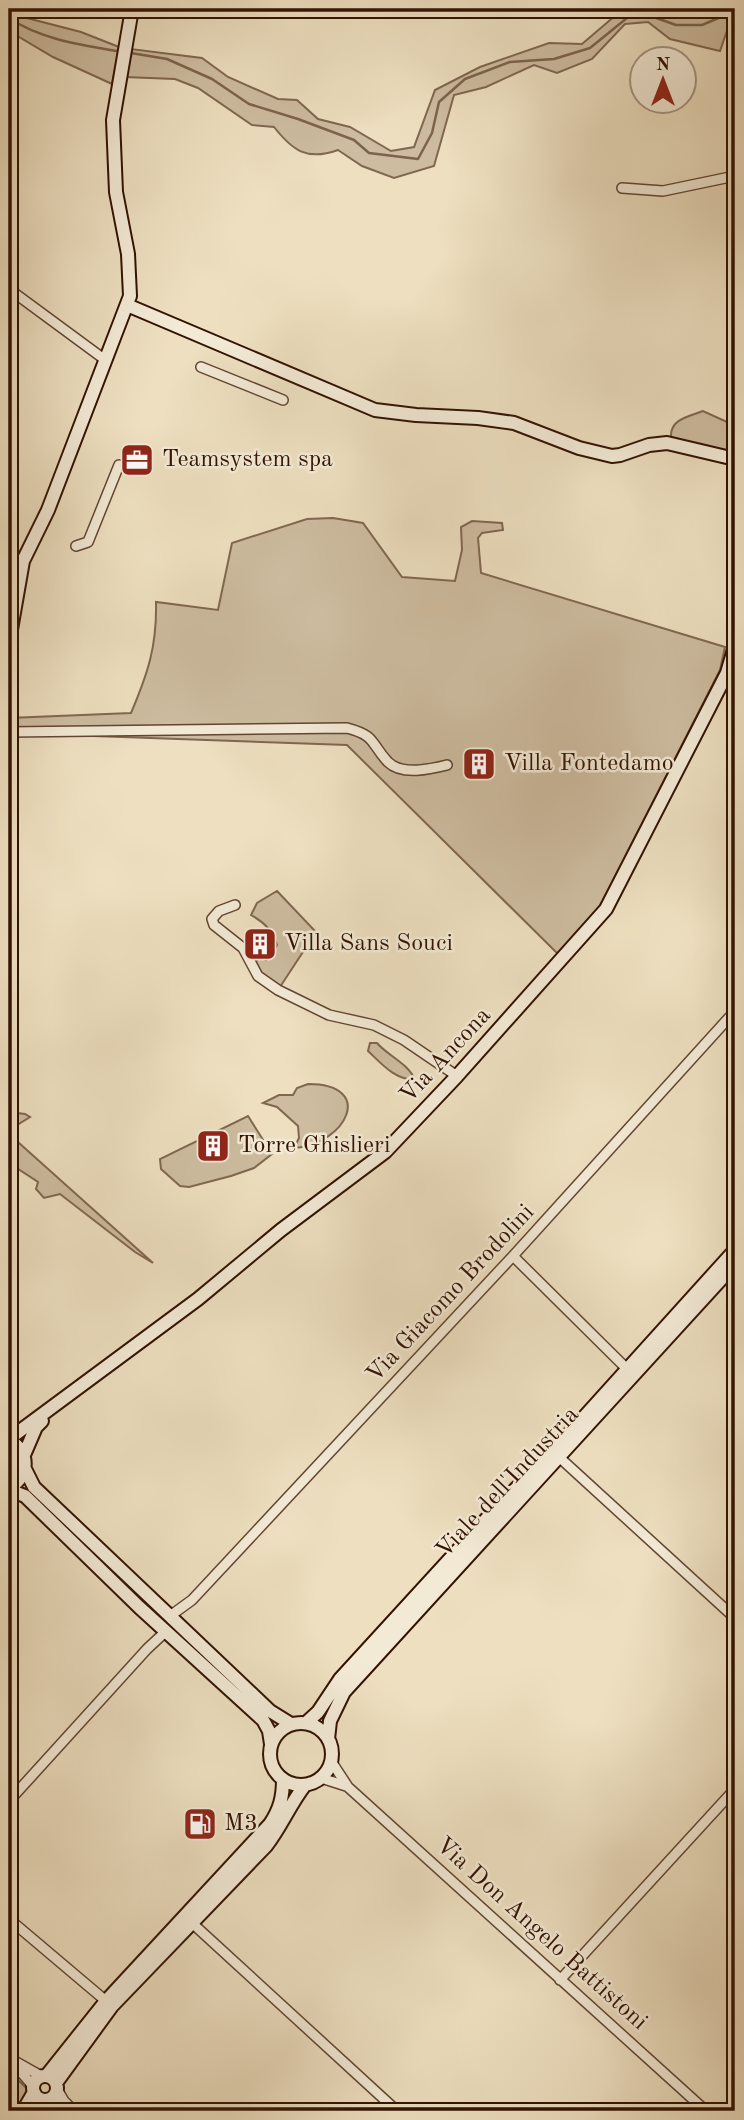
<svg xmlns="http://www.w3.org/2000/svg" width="744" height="2120" viewBox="0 0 744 2120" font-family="'Old Standard TT',serif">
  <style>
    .green { fill: #cdbca0; stroke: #806751; stroke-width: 2 }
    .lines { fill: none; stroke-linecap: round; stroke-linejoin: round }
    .stream { stroke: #7d634d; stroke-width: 2.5 }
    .street-casing { stroke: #624532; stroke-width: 12 }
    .secondary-casing { stroke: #331202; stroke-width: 16 }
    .street { stroke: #f3ead6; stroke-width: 9 }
    .secondary { stroke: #f3ead6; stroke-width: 12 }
    .labels { text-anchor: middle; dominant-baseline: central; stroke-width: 5; stroke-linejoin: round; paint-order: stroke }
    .poi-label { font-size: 24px; fill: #331202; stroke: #f3ead6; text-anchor: start }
    .street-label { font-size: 24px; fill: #331202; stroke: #f3ead6 }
  </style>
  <rect width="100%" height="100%" fill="#eddfc0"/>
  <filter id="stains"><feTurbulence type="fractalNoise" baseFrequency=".00286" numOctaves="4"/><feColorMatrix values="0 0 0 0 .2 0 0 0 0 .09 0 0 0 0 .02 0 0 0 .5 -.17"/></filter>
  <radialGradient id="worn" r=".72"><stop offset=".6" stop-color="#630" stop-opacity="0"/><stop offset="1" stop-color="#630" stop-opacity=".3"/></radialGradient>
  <!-- green -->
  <path class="green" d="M9,9L23,17L81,32L119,47L112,84L53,57L9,31Z
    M623,9H735V16L731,19L720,51L670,39L648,22L625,24L592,59L557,73L534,65L486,87L454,95L434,166L394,178L362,166L338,150C307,161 293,151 274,127L252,125L198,88L175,79L125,77L131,49L202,58L228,77L278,99L297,100L318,119L350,127L391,151L414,147L435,90L480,67L549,43L582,44Z
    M735,383V407L727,422L735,427V454L671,437C670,419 688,417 703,411L727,422Z
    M333,518L363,523L402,577L455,581L462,550L461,527L472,521L502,523L503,530L482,533L478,538L481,573L725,647L720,670L600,906L562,958L347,745L9,733V718L131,713C148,673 157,646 156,602L218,610L232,543L307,519Z
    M277,891L316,932L280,987L264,977L255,963L259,957L266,960L277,945C272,930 265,923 251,915L257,903Z
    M370,1043H377C388,1056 408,1063 415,1080C394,1079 383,1065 368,1051Z
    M308,1084C376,1084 347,1144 294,1148L299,1138L298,1126L277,1107L263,1103L279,1095H293L297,1088Z
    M9,1112L25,1114L30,1117L9,1130Z
    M248,1116L272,1154L254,1168L231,1176L189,1187L180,1186L161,1169L160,1159Z
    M9,1134L153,1263L135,1252L60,1194L44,1198L36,1189L38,1182L9,1163Z
    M9,2072L31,2092L21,2111H9Z"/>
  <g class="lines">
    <!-- stream -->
    <path class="stream" d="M9,18C40,39 81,45 117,51
      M131,53L167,59L212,79L249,104L298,119L354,140L369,153L418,159L432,133L439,102L465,79L510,62L554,59L590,48L627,18L645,14L676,25H702L735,11"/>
    <defs>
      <path id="street" d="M622,188L663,191L735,176
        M9,289L104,359
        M201,367L283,400
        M76,546L88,542L119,465L126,468
        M9,732L347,728C377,736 370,743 388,762C402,776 431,769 447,765
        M235,905L219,911L212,919L214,925L243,948L258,976L278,990L329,1015L374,1025L404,1040L457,1076
        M513,1256L627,1369
        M560,1458L735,1618
        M170,1616L192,1600L513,1256L735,1011
        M331,1761L348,1787L706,2111
        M321,1778L346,1786
        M9,1801L147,1649L162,1635L168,1633
        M9,1919L106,2001
        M192,1923L397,2111
        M560,1980L735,1789
        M9,2058L41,2076
        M15,2065L33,2086
        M57,2089L64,2101L74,2111
        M51,2098L68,2108"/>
      <path id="secondary" d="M127,305L375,410L416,415L478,418L514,423L579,448L612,456L620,455L649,445L667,443L735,459
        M9,641L23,561L48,510L130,296L128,254L116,192L113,120L132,9
        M9,1439L198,1299L281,1230L385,1152L457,1076L606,909L727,673L735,646
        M9,1440C30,1451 30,1476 9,1488
        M24,1455L36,1427L42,1421
        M25,1469L34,1487L270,1711L291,1724
        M9,1490L25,1496L139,1607L263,1720L269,1731L271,1744
        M306,1723L318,1712L340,1679L491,1514L557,1447L735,1250
        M270 1754a31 31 0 1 1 62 0a31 31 0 1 1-62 0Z
        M328,1739L330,1721L344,1692L735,1264
        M47,2075L106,2001L270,1824C280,1809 283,1797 283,1779
        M33 2088a12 12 0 1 1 24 0a12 12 0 1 1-24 0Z
        M56,2083L112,2006L266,1846C281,1827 290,1804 305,1785
        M23,2111L34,2092"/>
    </defs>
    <!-- street casing -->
    <use href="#street" class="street-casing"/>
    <!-- secondary casing -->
    <use href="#secondary" class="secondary-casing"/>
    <!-- street -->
    <use href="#street" class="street"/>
    <!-- secondary -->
    <use href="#secondary" class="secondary"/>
  </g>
  <!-- icons -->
  <defs>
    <symbol id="office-square" viewBox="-11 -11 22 22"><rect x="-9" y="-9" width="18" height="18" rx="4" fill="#8f2418" stroke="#f3ead6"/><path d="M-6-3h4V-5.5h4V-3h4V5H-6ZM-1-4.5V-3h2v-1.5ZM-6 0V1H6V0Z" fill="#fff"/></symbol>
    <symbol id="building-square" viewBox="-11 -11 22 22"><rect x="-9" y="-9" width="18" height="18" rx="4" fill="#8f2418" stroke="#f3ead6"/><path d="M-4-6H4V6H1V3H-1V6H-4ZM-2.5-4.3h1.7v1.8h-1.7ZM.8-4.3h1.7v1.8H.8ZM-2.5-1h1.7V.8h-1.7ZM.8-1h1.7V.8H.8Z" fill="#fff"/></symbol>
    <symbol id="fuel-square" viewBox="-11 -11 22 22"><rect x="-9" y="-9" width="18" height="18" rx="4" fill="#8f2418" stroke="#f3ead6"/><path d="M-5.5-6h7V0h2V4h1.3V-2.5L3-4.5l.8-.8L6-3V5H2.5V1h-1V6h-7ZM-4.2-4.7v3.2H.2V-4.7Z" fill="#fff"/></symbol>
  </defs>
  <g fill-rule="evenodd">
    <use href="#office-square" x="118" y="441" width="38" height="38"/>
    <use href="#building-square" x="460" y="745" width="38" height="38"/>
    <use href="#building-square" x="241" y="925" width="38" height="38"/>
    <use href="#building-square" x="194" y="1127" width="38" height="38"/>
    <use href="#fuel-square" x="181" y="1805" width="38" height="38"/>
  </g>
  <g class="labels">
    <!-- poi labels -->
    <g class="poi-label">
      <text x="162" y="460">Teamsystem spa</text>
      <text x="504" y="764">Villa Fontedamo</text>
      <text x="284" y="944">Villa Sans Souci</text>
      <text x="238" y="1146">Torre Ghislieri</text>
      <text x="224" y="1824">M3</text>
    </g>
    <!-- street labels -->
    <g class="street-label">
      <text transform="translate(446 1056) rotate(-47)">Via Ancona</text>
      <text transform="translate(451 1294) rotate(-47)">Via Giacomo Brodolini</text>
      <text transform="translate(508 1483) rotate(-47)">Viale dell'Industria</text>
      <text transform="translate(541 1934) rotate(42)">Via Don Angelo Battistoni</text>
    </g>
  </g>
  <!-- margin -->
  <rect width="744" height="2120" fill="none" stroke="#eddfc0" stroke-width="35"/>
  <rect x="10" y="10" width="723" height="2099" fill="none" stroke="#331202" stroke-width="3.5"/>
  <rect x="18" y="18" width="709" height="2085" fill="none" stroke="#331202" stroke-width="2"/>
  <!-- north arrow -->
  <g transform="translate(663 80)"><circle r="33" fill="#f3ead6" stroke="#a69481" stroke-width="2"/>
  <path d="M0-5L12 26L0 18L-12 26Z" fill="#8f2418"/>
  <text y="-10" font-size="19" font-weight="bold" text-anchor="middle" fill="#331202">N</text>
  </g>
  <rect width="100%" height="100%" filter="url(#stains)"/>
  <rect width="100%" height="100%" fill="url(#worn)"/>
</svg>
